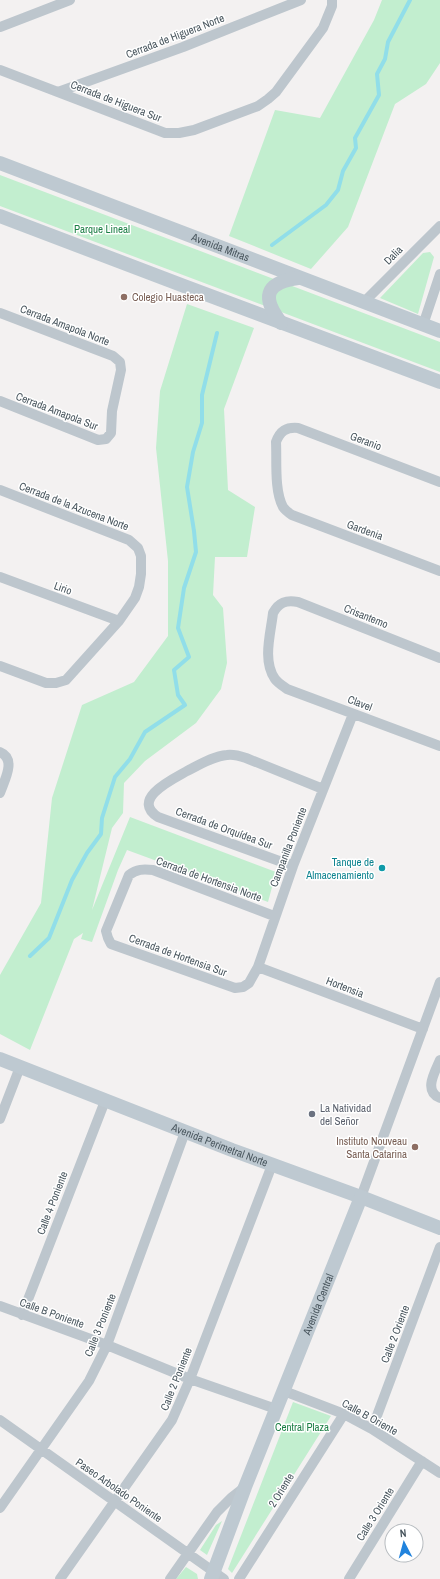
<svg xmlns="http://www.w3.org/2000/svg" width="440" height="1579" viewBox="0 0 440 1579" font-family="'Archivo Narrow',sans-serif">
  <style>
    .green { fill: #c2eecf }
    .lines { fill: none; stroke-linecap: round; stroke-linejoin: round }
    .stream { stroke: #91dee9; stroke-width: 4 }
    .street { stroke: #bdc6cd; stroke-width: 10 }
    .secondary { stroke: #bec9d1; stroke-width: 14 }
    .education-dot { fill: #8d6e63; stroke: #fff; stroke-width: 1.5 }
    .culture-dot { fill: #0f9aa8; stroke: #fff; stroke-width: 1.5 }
    .worship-dot { fill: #6b7280; stroke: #fff; stroke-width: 1.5 }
    .labels { text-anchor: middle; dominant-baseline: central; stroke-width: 3; stroke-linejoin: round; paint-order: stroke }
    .street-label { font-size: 11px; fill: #49565e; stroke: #fff }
    .park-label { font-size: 11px; fill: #1b7e44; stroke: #fff }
    .education-label { font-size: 11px; fill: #785e54; stroke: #fff; text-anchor: start }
    .culture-label { font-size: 11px; fill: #0d838f; stroke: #fff; text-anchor: end }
    .worship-label { font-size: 11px; fill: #5b616d; stroke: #fff; text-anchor: start }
  </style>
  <rect width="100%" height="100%" fill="#f3f1f1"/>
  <!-- green -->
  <path class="green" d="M382,0H440V63L426,84L395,104L348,227L311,269L229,236L275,110L320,118L374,20Z
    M0,175L440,342V372L0,206Z
    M430,252L434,257L418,314L380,298L423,253Z
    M187,304L254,328L224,409L228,490L255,507L247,557H215L213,595L223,608L227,663L221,689L196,723L145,761L124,783L123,813L112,828L92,910L130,817L276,872L268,902L127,850L118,870L92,942L81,939L83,933L74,939L30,1050L0,1034V975L41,903L52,798L82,705L134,682L168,636V561L156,448L160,391Z
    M293,1402L331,1416L232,1573L228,1569Z
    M222,1521L207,1555L200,1550L216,1525Z
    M186,1567L197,1574L198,1579H176Z"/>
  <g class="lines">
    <!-- stream -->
    <path class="stream" d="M272,245L326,205L338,190L343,171L356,148L355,138L379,95L377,74L385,59L388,42L410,0
      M30,956L49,938L72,880L87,853L101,834L102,818L115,777L130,759L145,732L185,705L178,695L174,670L189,657L178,628L184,588L196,552L194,531L187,487L193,452L202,423V395L217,333"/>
    <!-- street -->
    <path class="street" d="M0,27L70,0
      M0,70L165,133H179L194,130L258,106L268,99L276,92L323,28L332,6V0
      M58,92L183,47L301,0
      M364,302L440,226
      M0,313L113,356L120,362L121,370L112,411L111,433L106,439L98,440L0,401
      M423,325L440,274
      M440,482L298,428C286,427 280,431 276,442C277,461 274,490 283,507C285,510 289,513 292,515L440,571
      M0,490L129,540L138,548L141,556V574L139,587L135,598L119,621L66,680L56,683H46L0,666
      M0,577L119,621
      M440,658L298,602C286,600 279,602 273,613C271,632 262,661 275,679C278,683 283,686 287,689L440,746
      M0,752C17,759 4,781 0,793
      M293,866L158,817C130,799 173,779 187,771C199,765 213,756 227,755C234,754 240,756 246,758L323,789
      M274,916L153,870C143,869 137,869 129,875L106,931L108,938L111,944L235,988L243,987L249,983L258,967L293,866L353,714
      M258,967L423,1029
      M440,1060C435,1072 423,1091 440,1098
      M0,1119L20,1067
      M361,1197L440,982
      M0,1306L107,1345L190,1379L276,1409
      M22,1315L105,1101
      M284,1391L344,1414L372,1429L440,1473
      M0,1420L224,1579
      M372,1429L440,1247
      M0,1508L89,1381L107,1345L185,1132
      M60,1579L172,1420L190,1379L272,1165
      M170,1579L217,1512L231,1498L245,1487
      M239,1579L344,1414
      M349,1579L422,1461"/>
    <!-- secondary -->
    <g class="secondary">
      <path id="s1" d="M0,163L440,331"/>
      <path d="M0,216L184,286L440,382"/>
      <path d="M281,323C262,298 264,283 298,278"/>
      <path id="s2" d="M0,1059L232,1150L361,1197L440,1228"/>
      <path id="s3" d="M211,1579L245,1487L361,1197"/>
    </g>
  </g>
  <!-- markers -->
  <g class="education-dot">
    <circle cx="124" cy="297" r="4"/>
    <circle cx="415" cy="1147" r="4"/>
  </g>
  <circle class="culture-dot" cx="382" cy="868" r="4"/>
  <circle class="worship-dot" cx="312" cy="1114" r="4"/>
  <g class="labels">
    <!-- street labels -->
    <g class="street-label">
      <text transform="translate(175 36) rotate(-21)">Cerrada de Higuera Norte</text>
      <text transform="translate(116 101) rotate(21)">Cerrada de Higuera Sur</text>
      <text stroke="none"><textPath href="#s1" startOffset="236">Avenida Mitras</textPath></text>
      <text transform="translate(393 255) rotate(-45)">Dalia</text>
      <text transform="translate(65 325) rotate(21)">Cerrada Amapola Norte</text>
      <text transform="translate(57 411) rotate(21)">Cerrada Amapola Sur</text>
      <text transform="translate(366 441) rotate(21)">Geranio</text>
      <text transform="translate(74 506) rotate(21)">Cerrada de la Azucena Norte</text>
      <text transform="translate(365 530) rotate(20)">Gardenia</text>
      <text transform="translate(63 588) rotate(20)">Lirio</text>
      <text transform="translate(366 616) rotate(22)">Crisantemo</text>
      <text transform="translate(360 703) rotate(21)">Clavel</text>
      <text transform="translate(224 828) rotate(20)">Cerrada de Orquídea Sur</text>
      <text transform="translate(288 847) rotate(-69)">Campanilla Poniente</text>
      <text transform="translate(209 879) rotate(20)">Cerrada de Hortensia Norte</text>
      <text transform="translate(178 955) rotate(20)">Cerrada de Hortensia Sur</text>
      <text transform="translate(345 987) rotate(21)">Hortensia</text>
      <text stroke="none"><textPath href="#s2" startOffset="236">Avenida Perimetral Norte</textPath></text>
      <text transform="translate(52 1203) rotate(-69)">Calle 4 Poniente</text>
      <text stroke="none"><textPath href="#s3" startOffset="295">Avenida Central</textPath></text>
      <text transform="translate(52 1313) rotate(20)">Calle B Poniente</text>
      <text transform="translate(100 1325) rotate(-68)">Calle 3 Poniente</text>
      <text transform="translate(395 1334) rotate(-69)">Calle 2 Oriente</text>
      <text transform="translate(176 1379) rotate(-68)">Calle 2 Poniente</text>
      <text transform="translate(370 1417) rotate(29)">Calle B Oriente</text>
      <text transform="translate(119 1490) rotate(35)">Paseo Arbolado Poniente</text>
      <text transform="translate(281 1490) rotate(-58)">2 Oriente</text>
      <text transform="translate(375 1514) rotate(-58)">Calle 3 Oriente</text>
    </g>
    <!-- park labels -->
    <g class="park-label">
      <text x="102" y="229">Parque Lineal</text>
      <text x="302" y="1427">Central Plaza</text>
    </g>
    <!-- education labels -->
    <g class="education-label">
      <text x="132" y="297">Colegio Huasteca</text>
      <text x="407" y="1141" text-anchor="end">Instituto Nouveau<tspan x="407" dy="13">Santa Catarina</tspan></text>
    </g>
    <!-- culture labels -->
    <g class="culture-label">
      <text x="374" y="862">Tanque de<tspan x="374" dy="13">Almacenamiento</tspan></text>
    </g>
    <!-- worship labels -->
    <g class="worship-label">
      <text x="320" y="1108">La Natividad<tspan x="320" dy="13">del Señor</tspan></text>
    </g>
  </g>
  <!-- north arrow -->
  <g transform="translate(404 1543) rotate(354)"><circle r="19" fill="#ffffff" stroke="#b6bbbf"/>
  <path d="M0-3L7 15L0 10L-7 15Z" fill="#2183dd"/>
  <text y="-6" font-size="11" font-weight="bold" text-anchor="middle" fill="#49565e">N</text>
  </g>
</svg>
